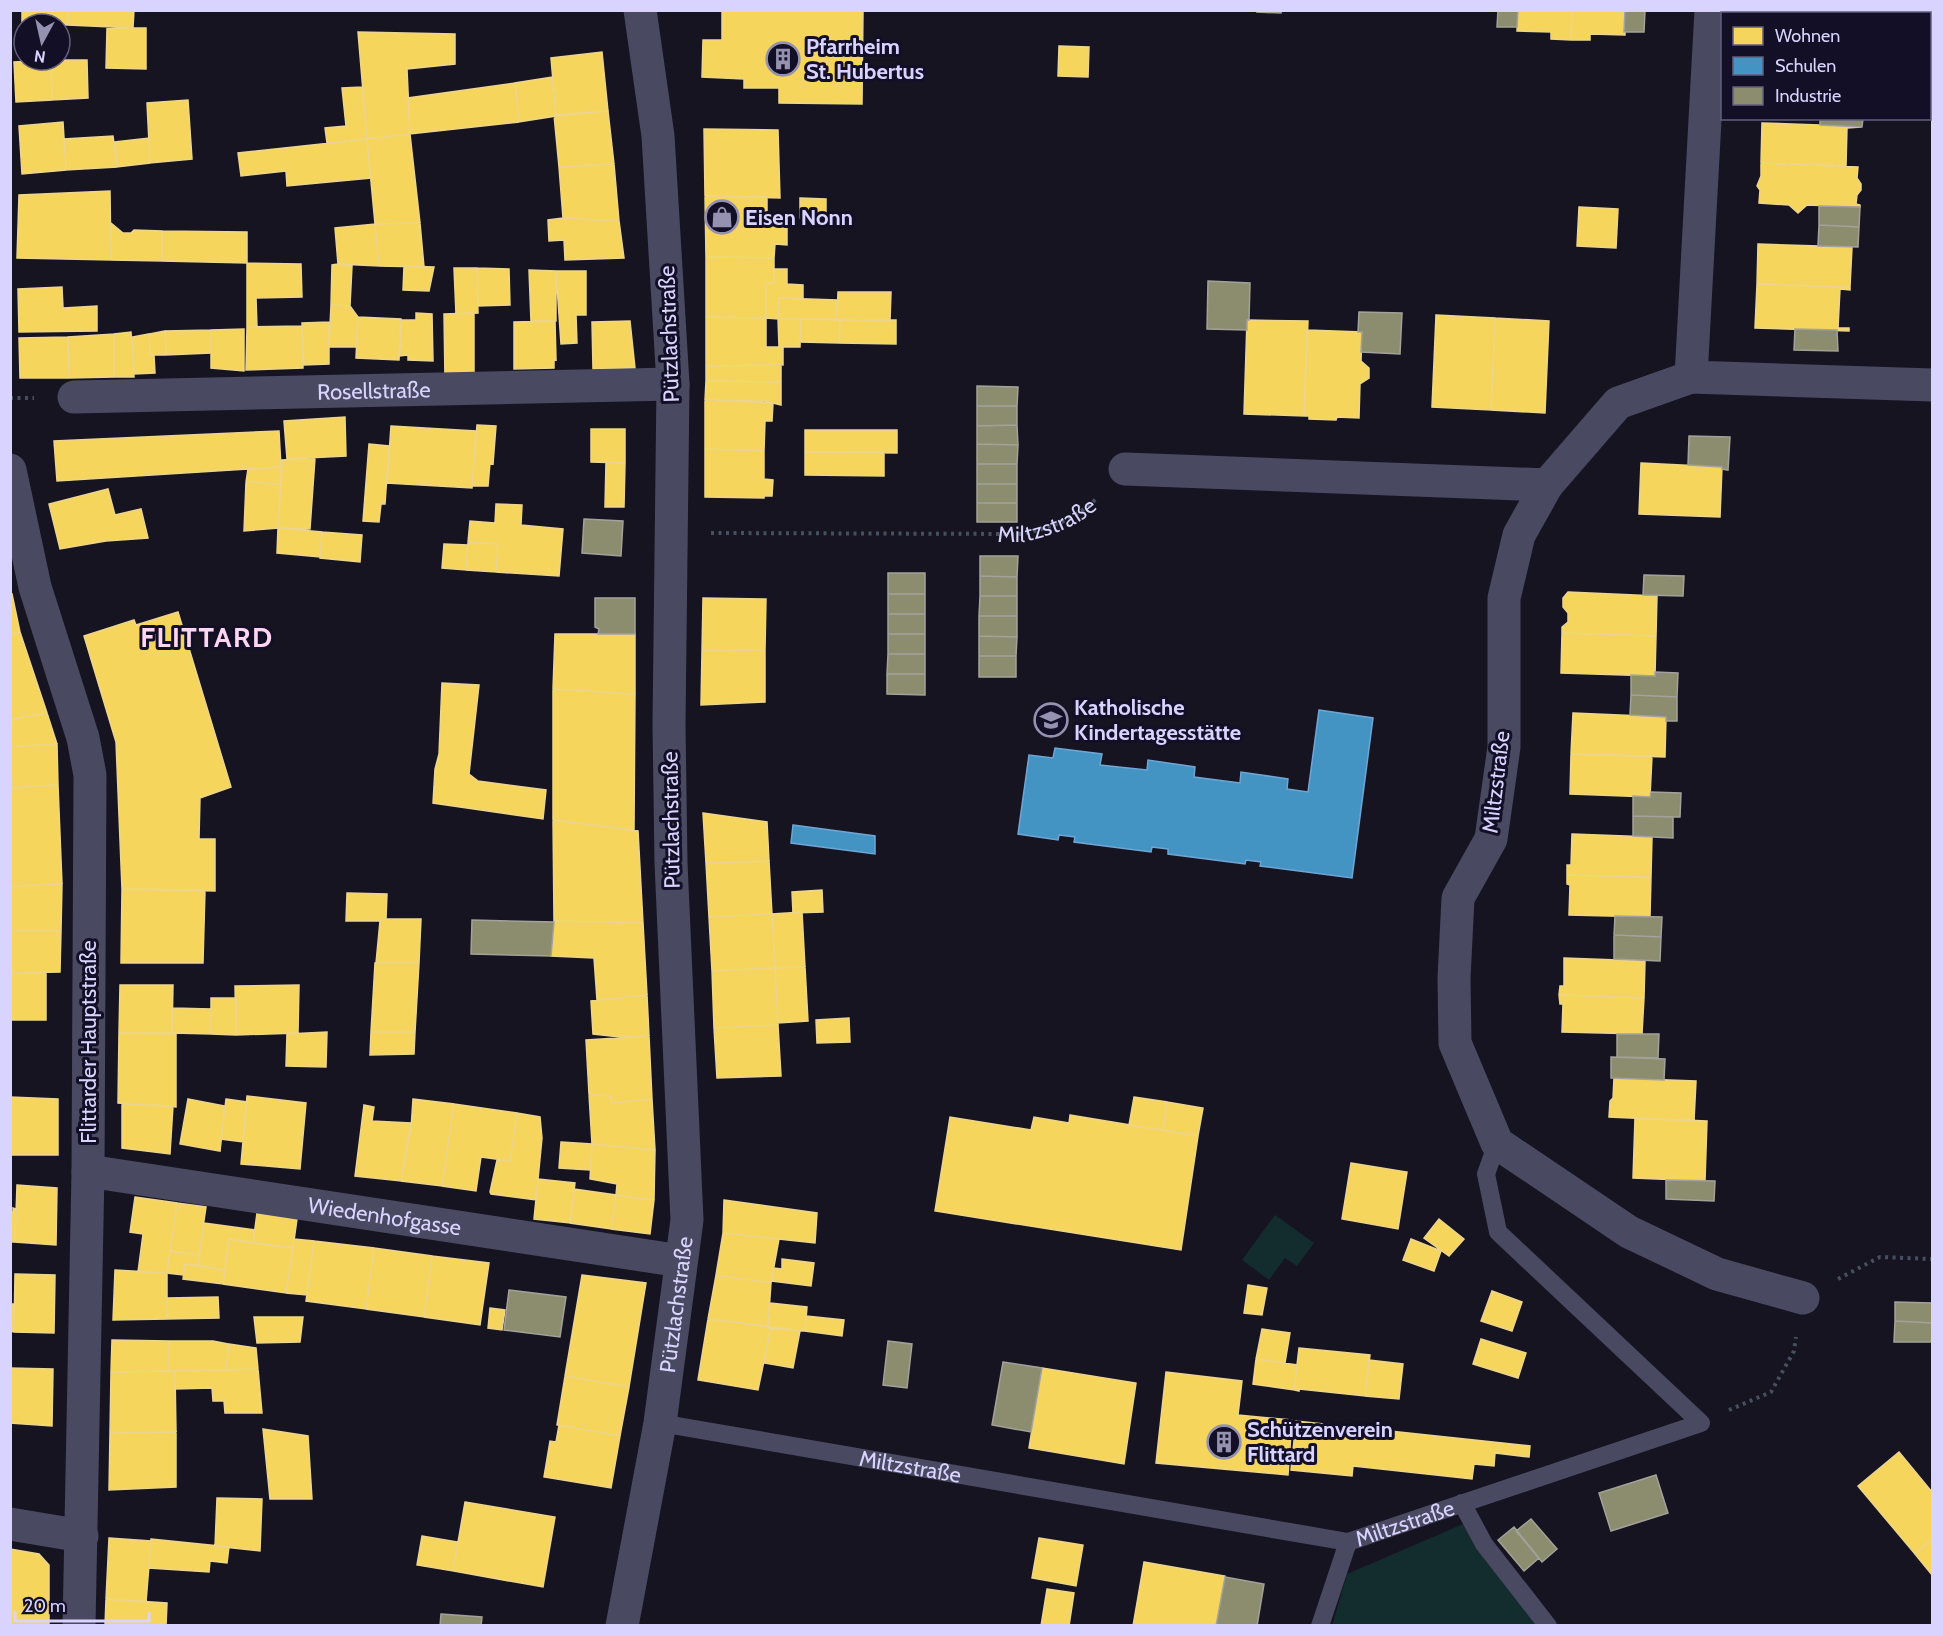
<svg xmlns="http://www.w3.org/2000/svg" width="1943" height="1636" viewBox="0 0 1943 1636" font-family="Cabin,sans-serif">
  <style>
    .green { fill: #132c2d }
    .homes { fill: #f6d55c; stroke: #edd58d; stroke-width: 1.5 }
    .schools { fill: #4393c3; stroke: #70a6d5; stroke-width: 1.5 }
    .industry { fill: #8c8c6e; stroke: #a3a29a; stroke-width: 1.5 }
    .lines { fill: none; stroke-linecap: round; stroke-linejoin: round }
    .path { stroke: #44505f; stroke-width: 4; stroke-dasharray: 3 4.5; stroke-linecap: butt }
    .service { stroke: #4a4962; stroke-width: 18 }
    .minor { stroke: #4a4962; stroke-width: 33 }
    .labels { text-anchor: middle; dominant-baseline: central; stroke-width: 6; stroke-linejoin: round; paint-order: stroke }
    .poi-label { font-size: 22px; font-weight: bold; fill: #d9d4ff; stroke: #130f26; text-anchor: start }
    .street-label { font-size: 22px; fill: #d9d4ff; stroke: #130f26 }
    .district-label { font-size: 28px; font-weight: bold; letter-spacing: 1.5px; fill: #ffd6f0; stroke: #130f26 }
  </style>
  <rect width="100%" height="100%" fill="#161421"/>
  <!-- green -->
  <path class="green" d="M1275,1215L1314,1243L1297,1266L1285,1258L1269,1280L1242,1260Z
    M1470,1521L1554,1626H1332L1347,1574Z"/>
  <!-- homes -->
  <path class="homes" d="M22,10H68V25H22Z
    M68,10H134L133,28L68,25Z
    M722,10H863L862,104L779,103V88H744V79L702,77L703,40H722Z
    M1518,10H1572L1571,40L1551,39V32L1517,31Z
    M1572,10H1625V35L1590,34V40H1571Z
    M1766,10H1798L1853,14H1766Z
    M1798,10H1853V12Z
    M107,28H146V69L106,68Z
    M358,32L455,34V64L407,69L410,134L367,139Z
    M1059,46L1089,47L1088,77L1058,76Z
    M602,52L608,111L556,116L551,58Z
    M51,60H87L88,98L52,100Z
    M51,60L52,100L16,102L14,62Z
    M552,77L556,116L519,122L515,83Z
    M515,83L519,122L410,134L408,98Z
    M362,87L367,139L327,143L325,128L346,126L342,88Z
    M188,100L192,159L150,163L147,103Z
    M608,111L614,164L559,167L554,115Z
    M63,122L66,170L22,174L19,126Z
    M1762,123L1820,125L1861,127L1847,128L1846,166L1761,163Z
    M704,129L778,130L780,198L705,196Z
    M410,134L420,223L375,224L367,139Z
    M113,136L117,167L66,170L64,139Z
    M149,138L150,163L117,167L115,142Z
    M367,139L371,178L287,186L286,171L241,176L238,153Z
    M1761,163L1858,167L1857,178L1861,184V190L1857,195L1856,204L1860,205V207L1807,205L1798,213L1789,205L1759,203L1760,190L1757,186L1761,176Z
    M614,164L619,221L563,218L559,167Z
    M110,191L111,260L17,258L19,195Z
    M705,196L767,197V227H787V245L775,244L774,258L706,257Z
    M800,198L826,199V218H800Z
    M1579,207L1618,209L1616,248L1577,246Z
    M563,218L619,221L624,258L565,260L564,240L549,241L548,220Z
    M111,223L123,233H131L134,230L162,231V261L111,260Z
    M420,223L424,267L379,266L375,224Z
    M375,224L379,266L338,264L335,228Z
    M162,231L247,232V263L162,261Z
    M1758,244L1852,247L1850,287L1757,284Z
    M706,257L774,258V283L766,284V318L706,317Z
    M247,263L301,264L302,297L256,298L257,327H247Z
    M338,264L352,266L350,306L331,305L332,265Z
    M404,266L434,267L429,291L403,290Z
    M454,268H477L478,313L456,314Z
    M477,268L509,269L510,305L478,306Z
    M774,269H787V284L803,285V299L779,298L778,319L766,318V284L774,283Z
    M529,270L556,271V321H531Z
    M556,271H586V315H576L577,343L561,344Z
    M1757,284L1850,287V290L1840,289L1838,328H1849V331L1755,328Z
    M62,287L63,308L97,306V331L19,332L18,289Z
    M838,292H891L890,321L837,319Z
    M779,298L837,300V319H778Z
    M331,305L350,306L358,317L356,347H329Z
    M416,313L432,314L433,361L408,360V355L400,356L401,320H416Z
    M474,313V378L445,379L444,314Z
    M1436,315L1495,318L1491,410L1432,407Z
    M358,317L401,319L399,360L356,358Z
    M706,317L766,318V347H783V365L706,366Z
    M1495,318L1549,321L1545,413L1491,410Z
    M778,319H801L800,347H779Z
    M801,319L840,320L839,343L800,342Z
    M840,320H896V344L839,343Z
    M1247,320L1308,321L1304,416L1244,414Z
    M555,321L556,360L554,359V368L514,369V322Z
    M630,321L635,368L593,369L592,322Z
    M329,322V364L304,365L302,323Z
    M302,326L303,368L246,370L247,327Z
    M244,329V371L211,368V330Z
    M211,330V353L166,355L165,331Z
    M1307,330L1362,332L1361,361L1369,368V378L1360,384L1359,418L1337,417L1336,420L1309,419V416H1304Z
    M165,331L166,355H150L149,334Z
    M131,332L134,377H114V334Z
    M114,334V377L69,378L68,337Z
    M149,334L150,355H154L155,373L134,374L132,337Z
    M68,337L69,378H20L19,338Z
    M781,365V382L706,381V366Z
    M706,381L781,382V405L765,401L705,400Z
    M705,400L773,403L772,421H765L764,451L705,449Z
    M345,417L346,456L287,459L284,421Z
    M477,425L496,426L493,464L490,463L488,486H472Z
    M391,426L476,431L472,488L387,483Z
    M591,429H625V463L591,462Z
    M805,430H897V453L805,452Z
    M279,431L281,467L57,481L54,441Z
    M369,444L389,446L385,504H381L379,522L363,521Z
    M705,449L764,451V479L773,480L772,496H764V498L705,497Z
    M805,452H884V476L805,475Z
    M315,458L310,529L278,528L282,460Z
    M606,462L625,463L624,507H605Z
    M1641,463L1722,467L1720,517L1639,514Z
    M282,467L281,484L246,482L248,469Z
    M246,482L281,484L278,528L244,531Z
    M108,489L115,515L141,509L148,538L106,541L60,549L49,504Z
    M496,504L522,505L521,525L563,529L559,576L496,572L498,544L468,542L470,521L495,523Z
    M278,528L322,532L320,557L277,553Z
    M322,532L362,535L360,562L320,558Z
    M468,542L498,544L496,572L466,570Z
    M444,544L468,545L466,570L442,568Z
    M1568,592L1657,596L1656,636L1562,633V627L1568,622V613L1563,607V598Z
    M12,594L20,632L10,635V595Z
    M703,598L766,599L765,650L702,651Z
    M178,612L231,787L200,798L199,839H215V891L122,889L116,742L84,636L134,620L136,625Z
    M20,632L47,713L10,720V635Z
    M1562,633L1656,636L1655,676L1561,673Z
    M555,634H635V694L553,689Z
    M765,650V702L701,705L702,651Z
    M442,683L479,685L469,774L478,781L546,790L543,819L433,803L435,769L439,754Z
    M553,689L635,694L634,830L553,820Z
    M47,713L57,744L10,747V720Z
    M1573,713L1666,717L1665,757L1571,754Z
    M57,744L58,785L12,788L10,747Z
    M1571,754L1652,756L1650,797L1570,794Z
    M58,785L62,884L10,886V788Z
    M703,813L767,822L769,861L706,863Z
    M553,820L638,831L643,923L554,921Z
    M1572,834L1652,837L1651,877L1567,875V865H1571Z
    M769,861L772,914L709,917L706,863Z
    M1567,875L1651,877L1650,917L1569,915L1570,885L1567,884Z
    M62,884L61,931H10V886Z
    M122,889L205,890L203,963H121Z
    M822,890L823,912L793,913L792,892Z
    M347,893L387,894L386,919L380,921H346Z
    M802,912L805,967L775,968L772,914Z
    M772,914L775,968L712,971L709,917Z
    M386,919H421L419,963H376L380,921Z
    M554,921L643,923L647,995L597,1000L594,958L551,956Z
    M10,931H61L60,972L10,973Z
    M1564,958L1645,961L1644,998L1559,995L1560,986H1564Z
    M375,963H419L415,1032H371Z
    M805,967L808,1021L778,1023L775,968Z
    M775,968L778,1025L714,1028L712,971Z
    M10,973H46V1020H10Z
    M120,985H173L172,1033H119Z
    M299,985L298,1033L236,1035L235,986Z
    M647,995L649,1036L620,1037L593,1034L591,1001Z
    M1559,995L1644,998L1642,1034L1562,1032L1563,1004H1560Z
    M211,998H236V1035L211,1034Z
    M172,1008L211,1009V1034L172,1033Z
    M849,1018L850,1042L817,1043L816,1020Z
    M778,1025L781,1076L717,1078L714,1028Z
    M327,1032L326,1067L286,1066L287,1034Z
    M371,1032H415L414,1054L370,1055Z
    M119,1033L176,1034V1107L118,1103Z
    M649,1036L652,1099L612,1103L610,1096L589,1094L586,1040Z
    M1614,1078L1696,1081L1694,1121L1609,1117L1610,1101L1613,1098Z
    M589,1094L610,1096L612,1103L652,1099L655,1150L592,1144Z
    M247,1096L306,1103L300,1169L241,1164Z
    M10,1097L58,1099V1155H10Z
    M1134,1097L1167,1102L1163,1130L1129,1125Z
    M188,1099L225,1106L220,1151L180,1144Z
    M226,1099L247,1102L243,1142L221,1139Z
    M413,1099L454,1104L442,1186L401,1181L411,1129Z
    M1167,1102L1203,1108L1198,1136L1163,1130Z
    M122,1104L173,1106L170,1154L122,1148Z
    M454,1104L517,1113L510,1161L481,1157L476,1191L442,1186Z
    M364,1105L374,1107L372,1121L411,1123L401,1181L355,1176Z
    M517,1113L540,1117L542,1138L536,1200L491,1194L490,1192L497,1160L510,1161Z
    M1070,1115L1198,1136L1181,1250L935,1211L950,1117L1031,1130L1034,1117L1069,1123Z
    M1635,1118L1707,1121L1705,1181L1633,1178Z
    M561,1142L592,1144L590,1170L559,1168Z
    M592,1144L655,1150L654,1200L616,1195L617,1184L590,1179Z
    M1351,1163L1407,1172L1398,1229L1342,1219Z
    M538,1179L575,1183L570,1223L534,1219Z
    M17,1185L57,1188L56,1245L15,1242Z
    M574,1189L616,1195L611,1229L570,1223Z
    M616,1195L654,1200L650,1234L611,1229Z
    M135,1197L177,1203L167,1273L138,1272L143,1234L130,1232Z
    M724,1200L817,1213L815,1243L723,1233Z
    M177,1203L206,1207L199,1255L170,1251Z
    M13,1208L16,1209L15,1242H10V1212H13Z
    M257,1213L297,1219L293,1248L253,1243Z
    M1439,1219L1464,1239L1449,1256L1424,1238Z
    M204,1223L255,1230L253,1243L229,1239L225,1270L198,1265Z
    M723,1233L779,1239L771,1283L716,1275Z
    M229,1239L293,1248L286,1293L223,1284Z
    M294,1239L314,1241L307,1295L286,1293Z
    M1411,1239L1441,1251L1434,1271L1403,1260Z
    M314,1241L374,1248L366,1309L306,1301Z
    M374,1248L432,1256L424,1317L366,1309Z
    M170,1251L199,1255L198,1265L185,1264L183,1275L167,1273Z
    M432,1256L489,1263L480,1325L424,1317Z
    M782,1259L814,1263L811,1286L772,1281L774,1268L782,1269Z
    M185,1264L225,1270L223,1284L183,1279Z
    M115,1270L167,1273V1319L113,1320Z
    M15,1274L55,1275L54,1333L14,1332Z
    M582,1275L646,1283L629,1387L565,1376Z
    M716,1275L771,1283L768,1326L708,1319Z
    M1248,1285L1267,1288L1262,1315L1244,1313Z
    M1492,1291L1522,1302L1512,1331L1481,1321Z
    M218,1297L219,1318L167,1319V1298Z
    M770,1303L807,1307L805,1331L768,1328Z
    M10,1304H14V1332L10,1331Z
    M490,1308L505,1310L502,1330L488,1328Z
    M806,1316L844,1320L842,1336L805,1331Z
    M254,1317H303L300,1342L257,1343Z
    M708,1319L771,1327L758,1390L698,1380Z
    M771,1327L800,1331L793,1368L764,1363Z
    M1262,1329L1290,1333L1285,1363L1256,1359Z
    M1481,1339L1526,1353L1518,1378L1473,1364Z
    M112,1340L169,1341V1371L111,1372Z
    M169,1341H213L229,1344L226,1370L169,1371Z
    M229,1344L256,1348L258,1369L226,1370Z
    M1299,1348L1370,1355L1365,1396L1299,1389V1391L1294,1390Z
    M1256,1359L1297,1365L1294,1390L1253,1384Z
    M1369,1360L1403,1364L1399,1399L1365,1396Z
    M10,1368L53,1369L52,1426L10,1423Z
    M1042,1368L1136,1383L1124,1464L1029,1448Z
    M258,1369L262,1413H225L224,1401H213L212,1388L175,1389V1371Z
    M175,1371L176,1432L110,1433L111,1372Z
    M1166,1372L1242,1381L1238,1415L1292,1420L1288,1475L1156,1463Z
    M565,1376L629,1387L620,1436L557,1425Z
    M1296,1421L1530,1446L1529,1457L1495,1453L1494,1466L1474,1464L1472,1479L1353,1466L1352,1476L1291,1470Z
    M559,1425L620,1436L611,1488L544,1477L550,1441L556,1442Z
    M263,1429L308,1436L312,1499H270Z
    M176,1432V1487L109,1490L110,1433Z
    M1899,1452L1932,1492V1539L1915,1554L1858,1486Z
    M217,1498L262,1499L260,1551L215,1546Z
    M465,1502L555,1517L543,1587L453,1571Z
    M422,1536L458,1542L453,1571L417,1565Z
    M109,1538L151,1541L146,1602L106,1599Z
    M1039,1538L1083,1545L1076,1586L1032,1578Z
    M151,1539L229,1547L227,1563L210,1561L209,1572L149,1568Z
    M1932,1539V1575L1915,1554Z
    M10,1549L39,1554L49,1565V1612L10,1611Z
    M1144,1562L1225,1576L1216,1626H1133Z
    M1047,1589L1074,1593L1069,1626H1041Z
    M106,1599L167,1603L166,1626H105Z
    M10,1611L49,1612V1626H10Z"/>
  <!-- schools -->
  <path class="schools" d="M1319,710L1373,718L1352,878L1260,866L1261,862L1246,860L1245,864L1168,854V849L1152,847L1151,852L1074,842L1075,837L1059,835L1058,840L1018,834L1029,755L1053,758L1055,748L1102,754L1100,765L1147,770L1148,760L1195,767L1194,777L1240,783L1241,772L1288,779L1287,789L1308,792Z
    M793,825L875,836V854L791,843Z"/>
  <!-- industry -->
  <path class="industry" d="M1258,10H1281V13L1257,12Z
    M1498,10H1518L1517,27H1497Z
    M1625,10H1645L1644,32H1624Z
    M1820,118H1863L1862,127L1820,125Z
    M1819,206L1860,207L1859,227L1819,225Z
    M1819,225L1859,227L1858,247L1818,246Z
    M1208,281L1250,283L1249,320H1247V330L1207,329Z
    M1359,312L1402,313L1400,354L1361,352L1362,332H1358Z
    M1795,329L1837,330L1838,351L1794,350Z
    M977,386L1018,387L1017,406H977Z
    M977,406H1017V425L977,426Z
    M1017,425L1018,445L977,444V426Z
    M1689,436L1730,437L1728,470L1722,469V467L1688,465Z
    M977,444L1018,445L1017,464H977Z
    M977,464H1017V484H977Z
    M977,484H1017V503H977Z
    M977,503H1017V522H977Z
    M584,519L623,521L621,556L582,553Z
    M980,556H1018L1017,577L980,576Z
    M888,573H925V594H888Z
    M1644,575L1684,576L1683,596L1643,595Z
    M980,576L1017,577V596H980Z
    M888,594H925V614H888Z
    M980,596H1017V616H979Z
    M595,598H635V634H598L599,629L595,627Z
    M888,614H925V634H888Z
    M979,616H1017V637L979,636Z
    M888,634H925V654H888Z
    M979,636L1017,637L1016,656H979Z
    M888,654H925V674H887Z
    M979,656H1016V677H979Z
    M1655,672L1678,673L1677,697L1631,695V675L1655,676Z
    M887,674H925V695L887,694Z
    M1631,695L1677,697V721H1666V717L1630,715Z
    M1651,792L1681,793L1680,817L1633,816V796L1650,797Z
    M1633,816L1673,817V838L1633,836Z
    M1615,916L1662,917L1661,937L1614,935Z
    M472,920L554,922L551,956L471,954Z
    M1614,935L1661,937L1660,961L1614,959Z
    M1617,1034H1659L1658,1058L1617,1057Z
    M1611,1057L1665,1059L1664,1080L1611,1078Z
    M1666,1180L1715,1181L1714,1201L1666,1199Z
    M509,1290L566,1297L560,1337L504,1330Z
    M1895,1302L1932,1303V1323L1895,1321Z
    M1895,1321L1932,1323V1342H1894Z
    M888,1341L912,1344L907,1388L883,1385Z
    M1003,1362L1042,1368L1031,1432L992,1425Z
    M1656,1475L1668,1513L1611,1531L1599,1493Z
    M1531,1519L1557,1549L1542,1562L1516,1531Z
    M1514,1527L1539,1558L1524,1571L1498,1540Z
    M1225,1577L1264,1584L1257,1626H1216Z
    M441,1614L482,1617L481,1626H440Z"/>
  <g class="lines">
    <!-- path -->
    <g class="path">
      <path d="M10,398H34"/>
      <path id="s1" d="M711,533L1023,534C1052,527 1076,519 1098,497"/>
      <path d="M1838,1279L1880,1257L1932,1259"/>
      <path d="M1729,1410L1771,1392L1794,1351L1796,1337"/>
    </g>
    <!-- service -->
    <g class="service">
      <path id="s2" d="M660,1423L1348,1542L1701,1423L1498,1232L1486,1174L1497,1143"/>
      <path d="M1462,1503L1484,1544L1548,1626"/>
      <path d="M1320,1626L1348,1542"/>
    </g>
    <!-- minor -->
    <g class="minor">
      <path d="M1711,10L1691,377L1932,385"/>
      <path d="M1691,377L1618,403L1547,485L1519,535L1504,598V747L1491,839L1458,898L1454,978L1455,1043L1497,1143L1629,1232L1717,1274L1803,1298"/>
      <path id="s3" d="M74,397L673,384"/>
      <path d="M1125,469L1547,485"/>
      <path d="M10,470L35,587L83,738L90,775L88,1171L79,1626"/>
      <path id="s4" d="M88,1171L681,1261"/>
      <path d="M10,1524L82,1536"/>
      <path id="s5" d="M622,1626L660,1423L687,1220L671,863L669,725L673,384L658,136L640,10"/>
    </g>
  </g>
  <!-- icons -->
  <defs>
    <symbol id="building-ring" viewBox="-11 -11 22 22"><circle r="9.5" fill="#130f26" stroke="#9591b1" stroke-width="1.5"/><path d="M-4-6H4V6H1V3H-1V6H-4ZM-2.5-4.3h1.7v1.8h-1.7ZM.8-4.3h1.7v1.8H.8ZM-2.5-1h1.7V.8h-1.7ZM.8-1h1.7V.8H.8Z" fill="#9591b1"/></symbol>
    <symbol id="shop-ring" viewBox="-11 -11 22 22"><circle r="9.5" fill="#130f26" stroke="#9591b1" stroke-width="1.5"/><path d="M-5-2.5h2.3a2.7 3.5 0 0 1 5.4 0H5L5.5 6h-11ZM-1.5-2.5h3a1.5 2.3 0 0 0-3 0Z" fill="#9591b1"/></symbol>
    <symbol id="school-ring" viewBox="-11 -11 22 22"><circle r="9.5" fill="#130f26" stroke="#9591b1" stroke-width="1.5"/><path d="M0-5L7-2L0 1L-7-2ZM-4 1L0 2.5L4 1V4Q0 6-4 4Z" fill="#9591b1"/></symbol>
  </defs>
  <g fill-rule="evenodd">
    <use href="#building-ring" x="764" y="40" width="38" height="38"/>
    <use href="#shop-ring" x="703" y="198" width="38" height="38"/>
    <use href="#school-ring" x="1032" y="701" width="38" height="38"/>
    <use href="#building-ring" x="1205" y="1423" width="38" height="38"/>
  </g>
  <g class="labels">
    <!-- poi labels -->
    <g class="poi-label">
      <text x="806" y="46">Pfarrheim<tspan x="806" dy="25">St. Hubertus</tspan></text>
      <text x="745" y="217">Eisen Nonn</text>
      <text x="1074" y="707">Katholische<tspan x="1074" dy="25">Kindertagesstätte</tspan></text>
      <text x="1247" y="1429">Schützenverein<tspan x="1247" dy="25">Flittard</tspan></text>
    </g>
    <!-- street labels -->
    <g class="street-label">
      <text transform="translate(669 334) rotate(-92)">Pützlachstraße</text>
      <text stroke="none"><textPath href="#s3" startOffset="300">Rosellstraße</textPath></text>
      <text stroke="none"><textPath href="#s1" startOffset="338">Miltzstraße</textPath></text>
      <text transform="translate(1496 782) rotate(-83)">Miltzstraße</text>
      <text transform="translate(671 820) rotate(-91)">Pützlachstraße</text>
      <text transform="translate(88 1042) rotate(-90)">Flittarder Hauptstraße</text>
      <text stroke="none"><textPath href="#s4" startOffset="300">Wiedenhofgasse</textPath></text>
      <text stroke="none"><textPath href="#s5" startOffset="326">Pützlachstraße</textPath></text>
      <text stroke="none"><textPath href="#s2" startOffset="254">Miltzstraße</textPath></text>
      <text stroke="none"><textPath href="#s2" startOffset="758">Miltzstraße</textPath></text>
    </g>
    <!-- district labels -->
    <g class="district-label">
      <text x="207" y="637">FLITTARD</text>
    </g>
  </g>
  <!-- border -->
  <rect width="1943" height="1636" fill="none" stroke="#d9d4ff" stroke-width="24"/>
  <!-- legend -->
  <rect x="1721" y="12" width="210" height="108" fill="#130f26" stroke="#625e7d" stroke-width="1.5"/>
  <rect x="1733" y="27" width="30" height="18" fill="#f6d55c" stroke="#625e7d" stroke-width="1.5"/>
  <text x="1775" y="42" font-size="18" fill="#d9d4ff">Wohnen</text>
  <rect x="1733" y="57" width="30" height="18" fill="#4393c3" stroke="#625e7d" stroke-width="1.5"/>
  <text x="1775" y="72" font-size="18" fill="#d9d4ff">Schulen</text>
  <rect x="1733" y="87" width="30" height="18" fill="#8c8c6e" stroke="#625e7d" stroke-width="1.5"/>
  <text x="1775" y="102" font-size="18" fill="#d9d4ff">Industrie</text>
  <!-- north arrow -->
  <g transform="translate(42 42) rotate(188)"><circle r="28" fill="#130f26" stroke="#625e7d" stroke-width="1.5"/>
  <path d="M0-4.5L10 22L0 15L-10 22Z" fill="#9591b1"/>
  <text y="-9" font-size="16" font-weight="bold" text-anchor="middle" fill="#d9d4ff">N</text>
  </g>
  <!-- scale -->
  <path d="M15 1612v9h134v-9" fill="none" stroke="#d9d4ff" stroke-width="3"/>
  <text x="24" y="1612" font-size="18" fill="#d9d4ff" stroke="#130f26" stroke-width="4.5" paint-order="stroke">20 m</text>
</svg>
